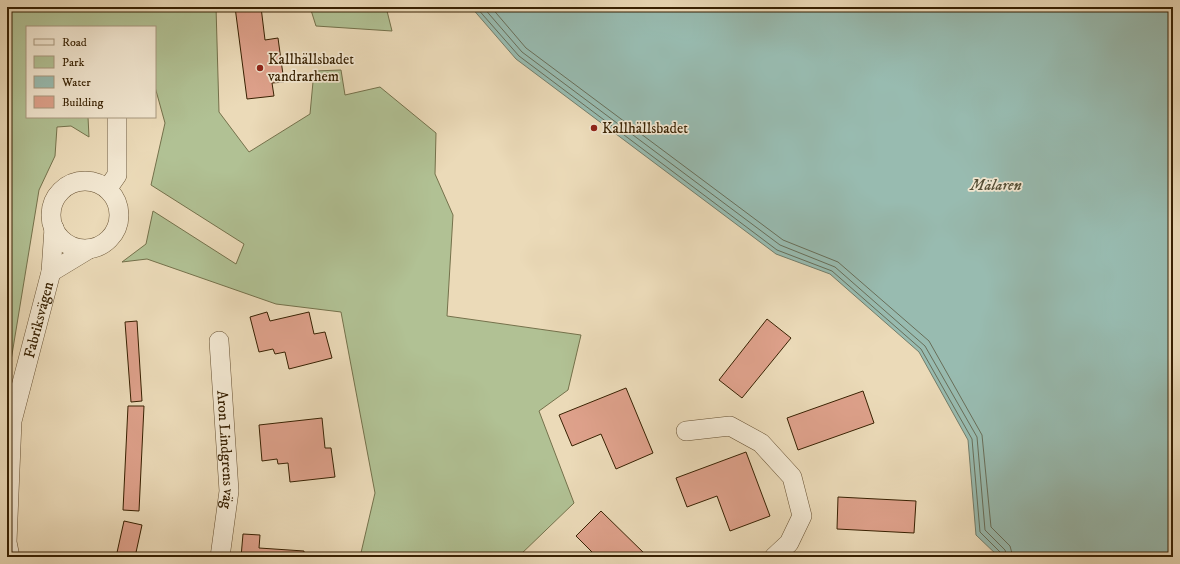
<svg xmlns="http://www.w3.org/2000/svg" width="1180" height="564" viewBox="0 0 1180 564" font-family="'IM FELL DW Pica',serif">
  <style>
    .green { fill: #b1c194; stroke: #74714b }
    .water { fill: #98bbb0; stroke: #727d6a }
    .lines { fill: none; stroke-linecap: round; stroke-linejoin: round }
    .shore { stroke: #686e59; stroke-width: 1 }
    .building { fill: #dea18b; stroke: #382102 }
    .minor-casing { stroke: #654f30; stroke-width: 20 }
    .minor { stroke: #f2e7d1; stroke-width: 19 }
    .poi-dot { fill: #8f2418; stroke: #f2e7d1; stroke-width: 1.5 }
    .labels { text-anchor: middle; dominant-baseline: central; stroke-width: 3.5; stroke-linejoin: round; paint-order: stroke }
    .poi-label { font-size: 15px; fill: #382102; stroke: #f2e7d1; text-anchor: start }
    .street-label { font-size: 15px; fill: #382102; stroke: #f2e7d1 }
    .water-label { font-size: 16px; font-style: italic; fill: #554f36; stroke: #f2e7d1 }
  </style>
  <rect width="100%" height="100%" fill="#ebdab8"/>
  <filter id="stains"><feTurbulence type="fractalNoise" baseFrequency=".005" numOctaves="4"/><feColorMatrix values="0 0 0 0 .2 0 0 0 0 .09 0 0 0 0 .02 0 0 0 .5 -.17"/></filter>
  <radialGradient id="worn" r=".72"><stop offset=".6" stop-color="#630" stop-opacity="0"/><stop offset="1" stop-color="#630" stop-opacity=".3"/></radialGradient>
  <!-- green -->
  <path class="green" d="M7,7H216L219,112L249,152L310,114L314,71L341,70L345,95L380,87L436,133L435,174L453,215L447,316L581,335L568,390L539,411L574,503L518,557H360L375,493L341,312L276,304L147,259L122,262L146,244L153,211L236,264L244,244L151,185L165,123L155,87V27H27V117H88L89,137L71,126L57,127L55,156L39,190L7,385Z
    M310,7H386L392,31L316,26Z"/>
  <!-- water -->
  <path class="water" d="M471,7H1173V557H999L976,535L968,440L919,352L830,274L776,254L516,59Z"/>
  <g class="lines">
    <!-- shore -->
    <path class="shore" d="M476,7L519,56L777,250L832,271L921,349L972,439L980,532L1001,553L1002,557
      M483,7L522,52L780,245L835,267L925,346L977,437L985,530L1005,550L1007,557
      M491,7L526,48L783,240L838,262L929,341L982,435L991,527L1010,546L1013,557"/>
  </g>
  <!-- building -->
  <path class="building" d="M235,7H261L265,40L278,38L284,82L272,83L274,96L247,99Z
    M267,312L270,321L309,312L314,334L325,332L332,358L289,369L285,352L275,354L273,349L259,352L250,317Z
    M767,319L791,338L742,398L719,380Z
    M137,321L142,401L131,402L125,322Z
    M626,388L653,453L616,469L601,434L572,446L559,415Z
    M863,391L874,423L798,450L787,418Z
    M128,406H144L139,511L123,510Z
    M322,418L325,448H331L335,477L290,482L288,463L278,464L277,459L262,461L259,425Z
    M746,452L770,516L730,531L717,496L687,507L676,478Z
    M838,497L916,501L914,533L837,529Z
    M601,511L648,557H597L576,536Z
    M124,521L142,525L135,557H116Z
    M243,534L260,535L259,548L304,551V557H241Z"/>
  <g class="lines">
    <defs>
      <g id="minor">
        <circle cx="85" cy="215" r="34"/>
        <path d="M108,188L117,175V117"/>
        <path d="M51,272L89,249"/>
        <path id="s1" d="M219,341L229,491L220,557"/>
        <path d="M686,431L730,426L761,443L792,477L802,516L789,543L774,557"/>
        <path id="s2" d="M10,557L7,542L12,421L51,272L54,228"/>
      </g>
    </defs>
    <!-- minor casing -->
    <use href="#minor" class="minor-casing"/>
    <!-- minor -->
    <use href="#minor" class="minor"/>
  </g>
  <!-- markers -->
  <g class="poi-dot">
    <circle cx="260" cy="68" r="4"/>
    <circle cx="594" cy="128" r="4"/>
  </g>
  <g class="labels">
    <!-- poi labels -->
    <g class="poi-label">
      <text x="268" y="59">Kallhällsbadet<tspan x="268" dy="17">vandrarhem</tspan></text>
      <text x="602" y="128">Kallhällsbadet</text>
    </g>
    <!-- street labels -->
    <g class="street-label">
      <text stroke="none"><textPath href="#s2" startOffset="241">Fabriksvägen</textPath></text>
      <text stroke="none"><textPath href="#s1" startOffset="109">Aron Lindgrens väg</textPath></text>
    </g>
    <!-- water labels -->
    <g class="water-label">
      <text x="996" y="185">Mälaren</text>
    </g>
  </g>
  <!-- margin -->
  <rect width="1180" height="564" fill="none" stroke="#ebdab8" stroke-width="24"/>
  <rect x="8" y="8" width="1164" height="548" fill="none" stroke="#382102" stroke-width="2"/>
  <rect x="12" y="12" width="1156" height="540" fill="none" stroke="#382102"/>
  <!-- legend -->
  <rect x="26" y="26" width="130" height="92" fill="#f2e7d1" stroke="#a8987e"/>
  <rect x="34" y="39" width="20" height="6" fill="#f2e7d1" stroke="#a8987e"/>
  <text x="62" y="46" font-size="12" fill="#382102">Road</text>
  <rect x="34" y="56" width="20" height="12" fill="#b1c194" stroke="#a8987e"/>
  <text x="62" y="66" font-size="12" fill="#382102">Park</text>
  <rect x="34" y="76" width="20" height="12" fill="#98bbb0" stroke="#a8987e"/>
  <text x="62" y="86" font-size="12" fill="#382102">Water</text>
  <rect x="34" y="96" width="20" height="12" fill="#dea18b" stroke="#a8987e"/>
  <text x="62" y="106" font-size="12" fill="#382102">Building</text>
  <rect width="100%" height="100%" filter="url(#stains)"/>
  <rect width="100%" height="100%" fill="url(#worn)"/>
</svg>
